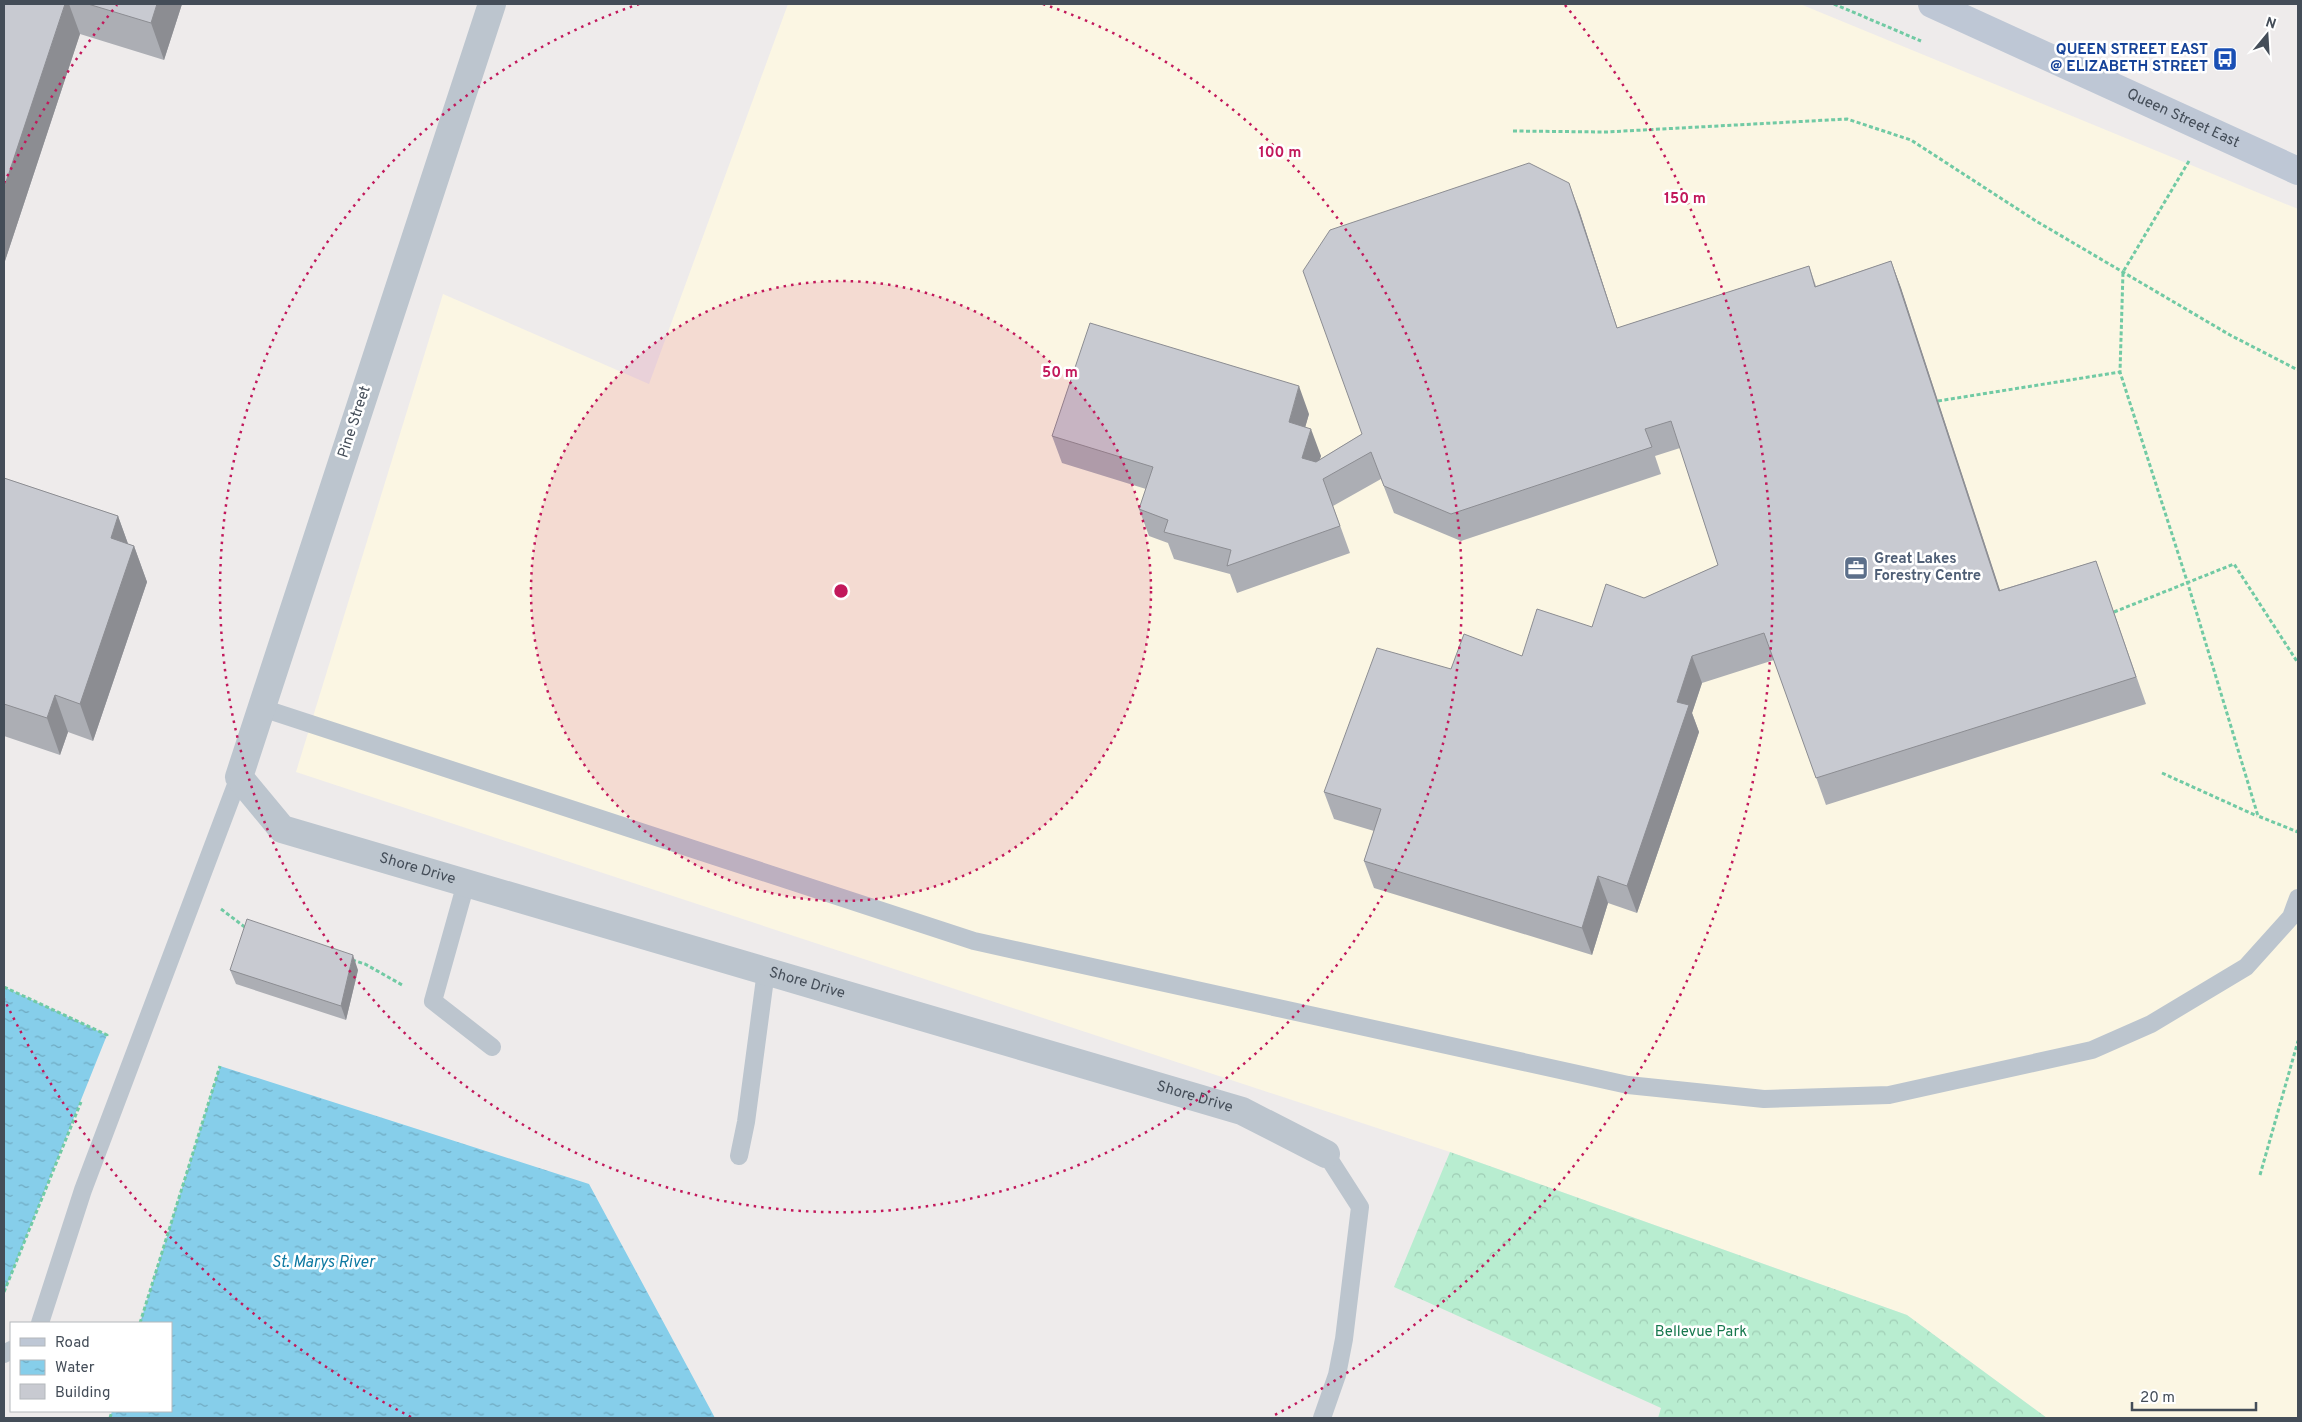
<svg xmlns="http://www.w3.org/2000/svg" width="2302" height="1422" viewBox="0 0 2302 1422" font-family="Overpass,sans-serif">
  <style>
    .commercial { fill: #fbf6e3 }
    .forest { fill: url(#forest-crowns) }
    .water { fill: url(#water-ripples) }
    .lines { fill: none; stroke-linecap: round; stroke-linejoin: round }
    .path { stroke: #71caa4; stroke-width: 3; stroke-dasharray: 4 2.5; stroke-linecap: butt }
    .lane { stroke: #bcc5ce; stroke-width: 18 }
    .street { stroke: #bcc5ce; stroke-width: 28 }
    .secondary { stroke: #bec7d5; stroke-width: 28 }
    .wall { fill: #acaeb4 }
    .shaded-wall { fill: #8c8d92 }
    .building { fill: #c8cad1; stroke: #8c8d92 }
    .ring { fill: none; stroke: #c2185b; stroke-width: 2.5; stroke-dasharray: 2.5 5 }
    .labels { text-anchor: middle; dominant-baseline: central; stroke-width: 5; stroke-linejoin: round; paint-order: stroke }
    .transit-label { font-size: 15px; font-weight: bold; fill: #164399; stroke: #fff; text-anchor: end }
    .street-label { font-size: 15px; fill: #444d58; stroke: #fff }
    .service-label { font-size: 15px; font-weight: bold; fill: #4e5e75; stroke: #fff; text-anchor: start }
    .park-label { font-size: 15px; fill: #17784e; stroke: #fff }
    .water-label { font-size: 16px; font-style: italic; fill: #0d79a2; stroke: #fff }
    .centre { fill: #c2185b; stroke: #fff; stroke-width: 2.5 }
    .ring-label { font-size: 15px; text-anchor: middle; font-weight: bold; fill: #c2185b; stroke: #fff; stroke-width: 5; stroke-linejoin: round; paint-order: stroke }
  </style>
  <defs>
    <pattern id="forest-crowns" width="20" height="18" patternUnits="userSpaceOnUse" patternTransform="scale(1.25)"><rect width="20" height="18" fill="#b8edd0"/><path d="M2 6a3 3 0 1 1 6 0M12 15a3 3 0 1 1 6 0" fill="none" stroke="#9fcdb5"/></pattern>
    <pattern id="water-ripples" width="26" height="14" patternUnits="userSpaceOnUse" patternTransform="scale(1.25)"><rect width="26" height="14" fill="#86ceea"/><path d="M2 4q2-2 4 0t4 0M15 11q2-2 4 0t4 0" fill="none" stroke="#6fa9c0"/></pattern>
  </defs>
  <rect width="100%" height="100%" fill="#eeebeb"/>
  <!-- commercial -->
  <path class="commercial" d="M788,4H1800L2298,209V1418H2047L1907,1315L1450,1152L296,772L443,294L649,384Z"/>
  <!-- forest -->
  <path class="forest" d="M1450,1152L1907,1315L2047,1418H1658L1661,1408L1394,1287Z"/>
  <!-- water -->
  <path class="water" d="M4,987L107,1035L4,1292Z
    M220,1066L589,1184L715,1418H110L112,1411H171V1323H140Z"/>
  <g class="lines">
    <!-- path -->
    <path class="path" d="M1834,4L1921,41
      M1513,131L1606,132L1847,119L1911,140L2036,221L2230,335L2298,370
      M2189,161L2123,272L2120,372L2187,581L2258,816L2298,832
      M1938,401L2120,372
      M2114,612L2234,564L2298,663
      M2162,773L2257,816
      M221,909L246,928
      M352,960L365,964L404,986
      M4,987L107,1035L106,1038
      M2260,1175L2298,1041
      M4,1292L81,1102
      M140,1323L220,1066
      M110,1418L112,1411"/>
    <!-- lane -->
    <path class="lane" d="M262,708L974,941L1628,1085L1764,1099L1889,1095L2092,1050L2151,1024L2246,967L2291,917L2298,898
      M466,883L433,1001L492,1047
      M739,1156L746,1122L766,971
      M40,1323L83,1190L239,777
      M4,1354L11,1350
      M1322,1418L1337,1375L1344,1339L1360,1207L1326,1154"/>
    <!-- street -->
    <path class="street" id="s1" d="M492,4L239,777L282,829L1242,1111L1326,1154"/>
    <!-- secondary -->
    <path class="secondary" id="s2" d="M1932,4L2298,171"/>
  </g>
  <!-- wall -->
  <path class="wall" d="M4,4H182L164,60L80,34L4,264Z
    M1579,210L1617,328L1809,266L1816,286L1891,261L1901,288L2000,590L2096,561L2146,704L1826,805L1774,660L1702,683L1692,713L1699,732L1637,913L1608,903L1592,955L1374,888L1364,861L1374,831L1334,819L1324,792L1451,669L1522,656L1592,627L1644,598L1718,565L1680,448L1655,456L1661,474L1461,541L1394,513L1381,479L1333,506L1350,553L1237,593L1230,574L1174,559L1168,543L1149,536L1139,509L1146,489L1062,463L1052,436L1309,414L1305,427L1321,456L1319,460L1362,434Z
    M4,478L118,516L128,544L134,546L147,582L93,741L68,732L60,755L4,736Z
    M230,970H358L346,1020L236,984Z"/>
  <!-- shaded-wall -->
  <path class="shaded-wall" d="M65,4H69L80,34L4,264V188Z
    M157,4H182L164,60L151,23Z
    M1569,183L1579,210L1626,355L1617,328Z
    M1891,261L1901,288L2009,618L1999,591Z
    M1299,386L1309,414L1299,449L1289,422Z
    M1311,429L1321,456L1312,485L1302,458Z
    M118,516L131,552L134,546L147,582L93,741L80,704L111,538Z
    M1692,656L1702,683L1692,713L1699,732L1637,913L1627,886L1677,702Z
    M55,695L68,732L60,755L47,718Z
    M1598,876L1608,903L1592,955L1582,928Z
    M353,955L358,970L346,1020L341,1006Z"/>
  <!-- building -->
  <path class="building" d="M4,4H65L4,188Z
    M88,4H157L151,23Z
    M1529,163L1569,183L1617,328L1809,266L1815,287L1891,261L1999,591L2096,561L2136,677L1816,778L1764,633L1692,656L1677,702L1689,705L1627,886L1598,876L1582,928L1364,861L1381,809L1324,792L1377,648L1451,669L1464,634L1522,656L1537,609L1592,627L1606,584L1644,598L1718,565L1671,421L1645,429L1652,447L1451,514L1384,486L1371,452L1323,479L1340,526L1227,566L1231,550L1164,532L1168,520L1139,509L1153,467L1052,436L1090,323L1299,386L1289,422L1311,429L1302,458L1316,462L1362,434L1303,271L1330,230Z
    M4,478L118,516L111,538L134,546L80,704L55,695L47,718L4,704Z
    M247,919L353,955L341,1006L230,970Z"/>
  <!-- distance rings -->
  <circle cx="841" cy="591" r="310" fill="#c2185b" fill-opacity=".12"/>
  <g class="ring">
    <circle cx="841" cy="591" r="310"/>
    <path d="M1043 4A621 621 0 1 1 639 4"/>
    <path d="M411 1417A931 931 0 0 1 4 999M4 183A931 931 0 0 1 117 5M1565 5A931 931 0 0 1 1271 1417"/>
  </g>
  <!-- icons -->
  <defs>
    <symbol id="bus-square" viewBox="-11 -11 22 22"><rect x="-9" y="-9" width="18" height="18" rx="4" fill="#1a4fb4" stroke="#fff"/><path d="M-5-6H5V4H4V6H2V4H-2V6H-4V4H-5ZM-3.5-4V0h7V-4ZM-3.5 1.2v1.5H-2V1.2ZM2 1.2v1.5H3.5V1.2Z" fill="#fff"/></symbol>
    <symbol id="office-square" viewBox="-11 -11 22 22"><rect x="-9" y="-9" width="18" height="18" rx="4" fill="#5c6f8a" stroke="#fff"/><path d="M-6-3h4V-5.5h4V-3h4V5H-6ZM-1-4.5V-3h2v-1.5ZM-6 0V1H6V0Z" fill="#fff"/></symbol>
  </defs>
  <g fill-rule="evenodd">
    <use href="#bus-square" x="2211" y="45" width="28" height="28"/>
    <use href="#office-square" x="1842" y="554" width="28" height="28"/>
  </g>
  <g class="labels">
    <!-- transit labels -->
    <g class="transit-label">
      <text x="2208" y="50">QUEEN STREET EAST<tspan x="2208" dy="17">@ ELIZABETH STREET</tspan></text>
    </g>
    <!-- street labels -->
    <g class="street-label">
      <text stroke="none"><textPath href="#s2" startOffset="276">Queen Street East</textPath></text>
      <text transform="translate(355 422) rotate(-72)">Pine Street</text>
      <text stroke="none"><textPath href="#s1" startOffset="1022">Shore Drive</textPath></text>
      <text stroke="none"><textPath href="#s1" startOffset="1428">Shore Drive</textPath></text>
      <text stroke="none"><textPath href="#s1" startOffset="1832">Shore Drive</textPath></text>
    </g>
    <!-- service labels -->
    <g class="service-label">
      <text x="1874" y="559">Great Lakes<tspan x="1874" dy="17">Forestry Centre</tspan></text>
    </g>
    <!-- park labels -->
    <g class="park-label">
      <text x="1701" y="1332">Bellevue Park</text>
    </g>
    <!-- water labels -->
    <g class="water-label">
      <text x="323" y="1263">St. Marys River</text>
    </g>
  </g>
  <circle cx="841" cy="591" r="8" class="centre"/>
  <g class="ring-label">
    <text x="1280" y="157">100 m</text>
    <text x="1685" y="203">150 m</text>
    <text x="1060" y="377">50 m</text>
  </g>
  <!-- border -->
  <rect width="2302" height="1422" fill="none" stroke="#444d58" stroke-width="10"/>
  <!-- legend -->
  <rect x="10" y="1322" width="162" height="90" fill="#ffffff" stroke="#b4b8bc"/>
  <rect x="20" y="1338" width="25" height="8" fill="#bec7d5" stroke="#b4b8bc"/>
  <text x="55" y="1347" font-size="15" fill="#444d58">Road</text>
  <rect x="20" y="1360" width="25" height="15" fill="url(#water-ripples)" stroke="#b4b8bc"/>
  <text x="55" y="1372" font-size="15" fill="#444d58">Water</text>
  <rect x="20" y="1384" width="25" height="15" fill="#c8cad1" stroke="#b4b8bc"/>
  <text x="55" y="1397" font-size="15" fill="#444d58">Building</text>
  <!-- north arrow -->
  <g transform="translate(2267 35) rotate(18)" stroke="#ffffff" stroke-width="4" paint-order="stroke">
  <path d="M0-4L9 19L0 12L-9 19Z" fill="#444d58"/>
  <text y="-8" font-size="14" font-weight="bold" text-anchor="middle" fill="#444d58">N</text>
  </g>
  <!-- scale -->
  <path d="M2132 1402v8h124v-8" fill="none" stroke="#444d58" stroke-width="2.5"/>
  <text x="2140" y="1402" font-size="15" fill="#444d58" stroke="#ffffff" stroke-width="4" paint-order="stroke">20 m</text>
</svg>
